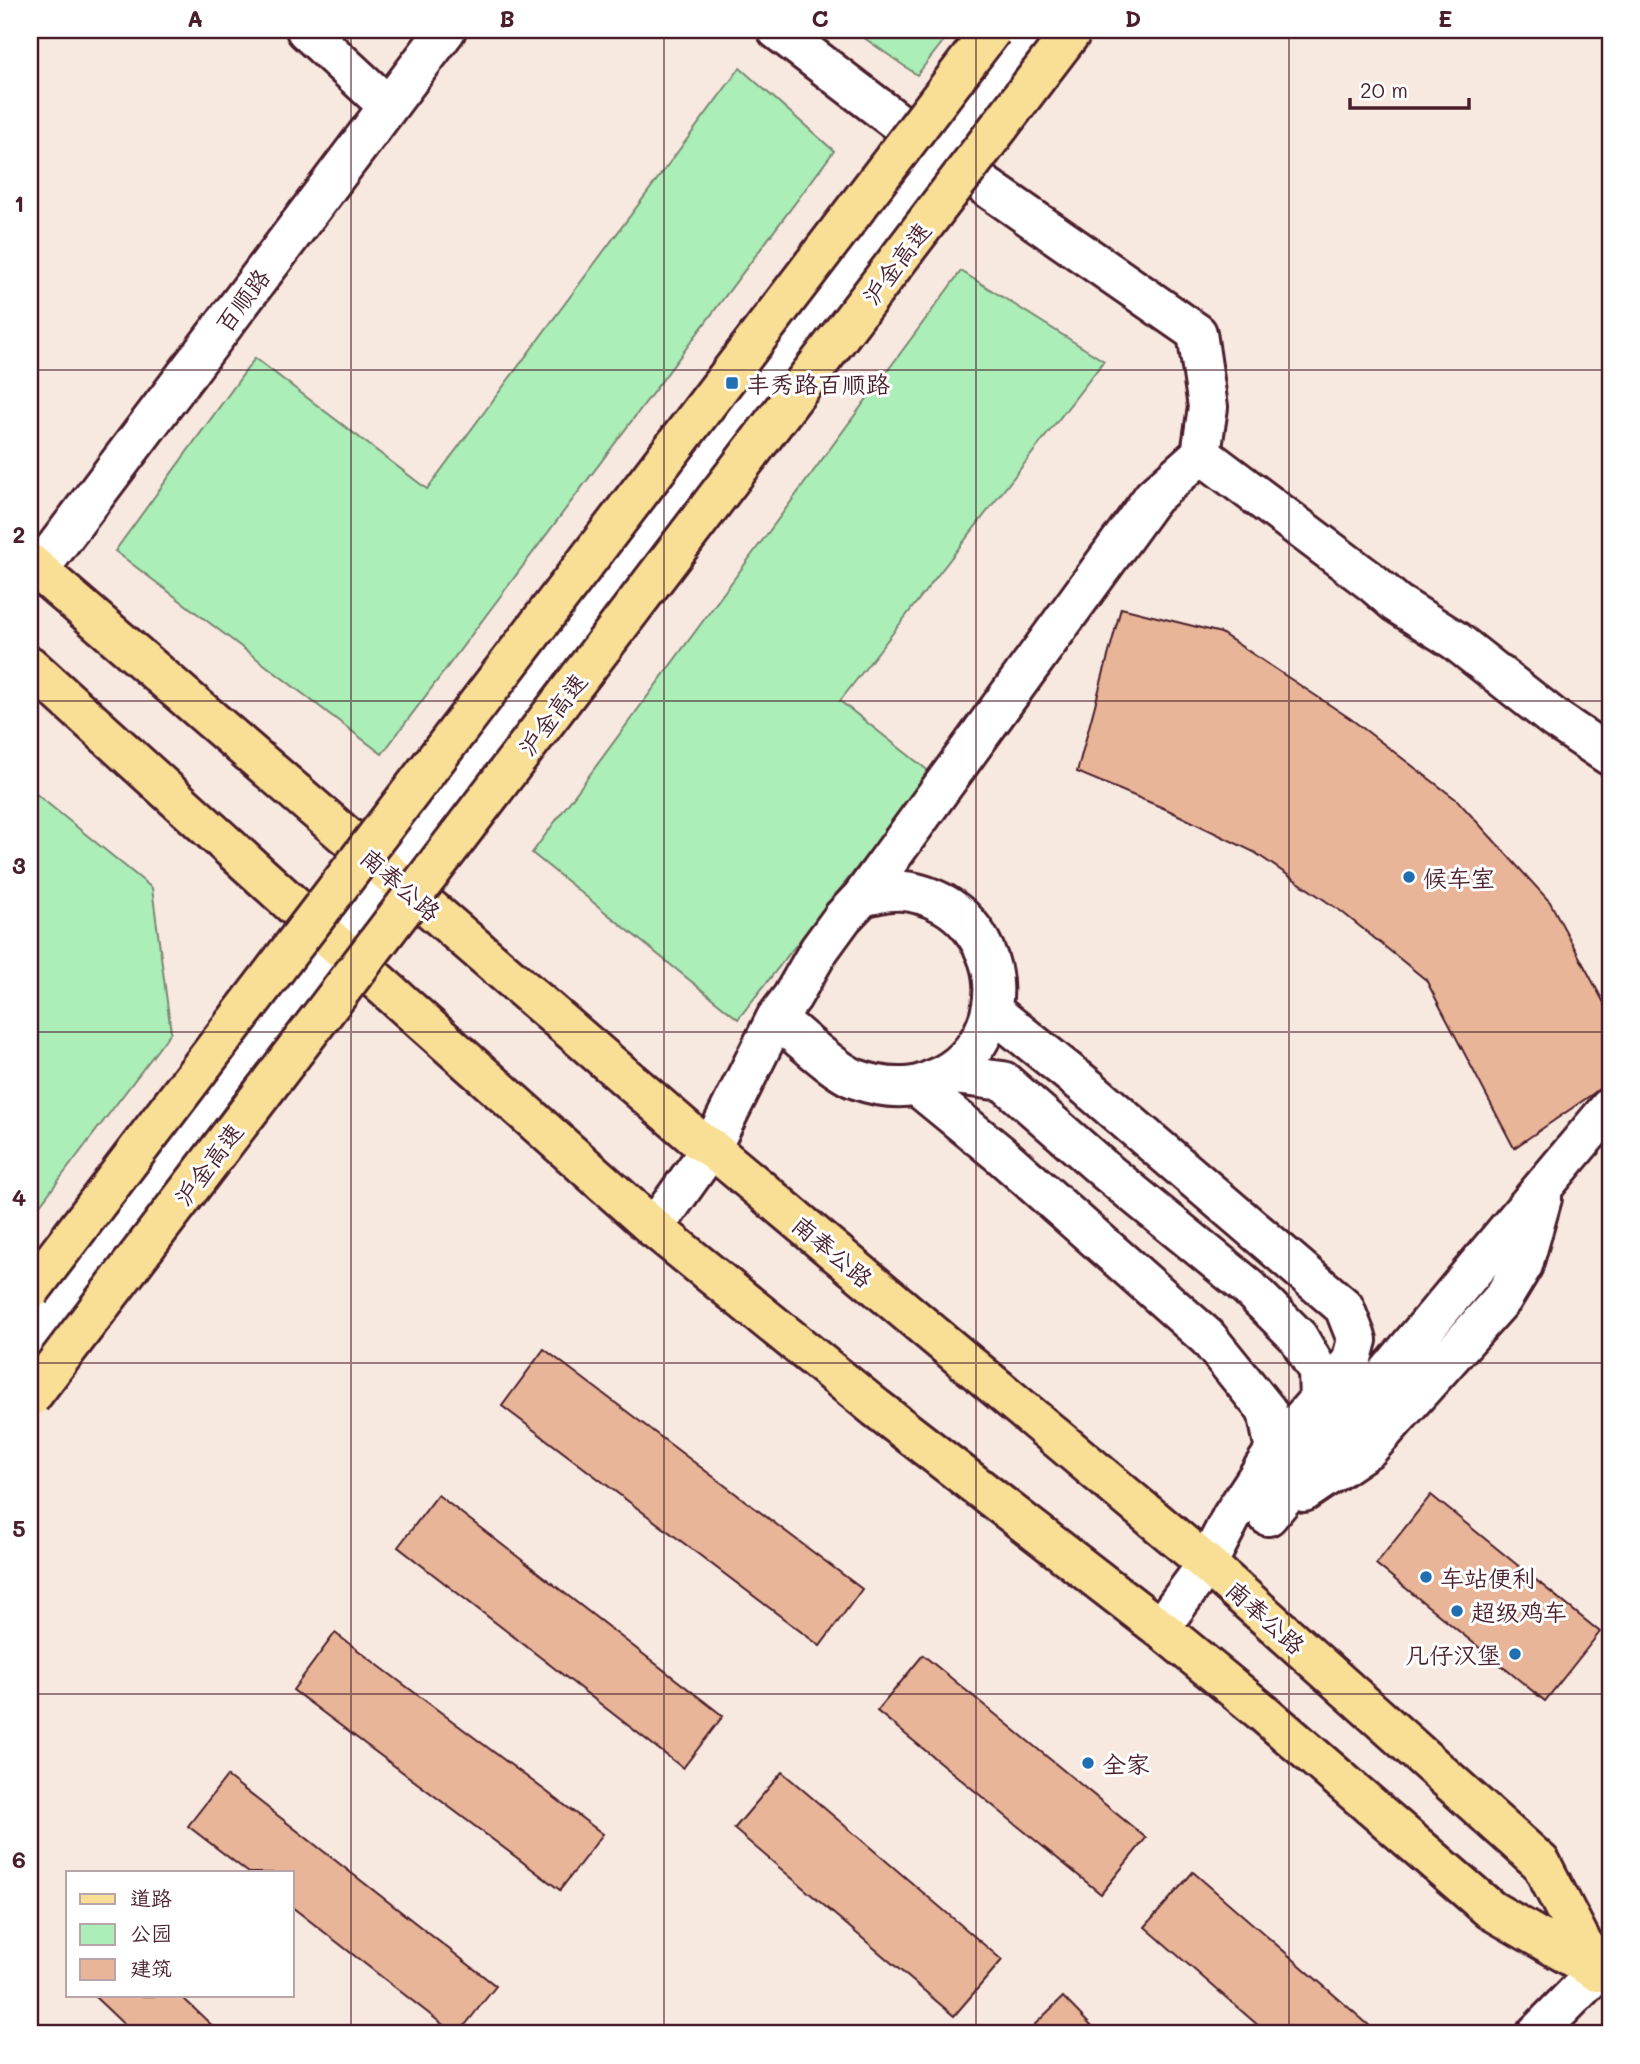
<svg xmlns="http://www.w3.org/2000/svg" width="1640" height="2064" viewBox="0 0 1640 2064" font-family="Mali,'LXGW WenKai TC',sans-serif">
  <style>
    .green { fill: #abeeb8; stroke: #7a8672; stroke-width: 2 }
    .building { fill: #e8b599; stroke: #4a1f2b; stroke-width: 2 }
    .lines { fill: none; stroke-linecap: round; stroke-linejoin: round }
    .minor-casing { stroke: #4a1f2b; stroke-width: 44 }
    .major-casing { stroke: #4a1f2b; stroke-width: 44 }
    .minor { stroke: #fff; stroke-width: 38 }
    .major { stroke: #f9df96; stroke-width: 38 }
    .highway-bridge-casing { stroke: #4a1f2b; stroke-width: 44; stroke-linecap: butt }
    .highway-bridge { stroke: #f9df96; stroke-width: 38 }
    .grid { fill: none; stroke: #4a1f2b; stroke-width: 2; stroke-opacity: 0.55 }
    .poi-dot { fill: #1f6fb2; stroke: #fff; stroke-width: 2.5 }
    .labels { text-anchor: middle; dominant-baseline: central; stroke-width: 6; stroke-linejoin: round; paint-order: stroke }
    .street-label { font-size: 24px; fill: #4a1f2b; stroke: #fff }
    .poi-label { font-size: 24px; fill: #4a1f2b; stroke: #fff; text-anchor: start }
    .neatline { fill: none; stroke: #4a1f2b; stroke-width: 2.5 }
    .grid-label { font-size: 23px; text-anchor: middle; font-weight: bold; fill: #4a1f2b }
  </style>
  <rect width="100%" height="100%" fill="#f8e9e0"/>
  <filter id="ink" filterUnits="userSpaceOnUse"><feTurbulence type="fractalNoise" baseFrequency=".0143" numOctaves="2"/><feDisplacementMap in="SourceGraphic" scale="14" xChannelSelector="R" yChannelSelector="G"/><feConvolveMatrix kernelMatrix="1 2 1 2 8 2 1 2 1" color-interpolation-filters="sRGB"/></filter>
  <g filter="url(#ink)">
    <!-- green -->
    <path class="green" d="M853,30H952L917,75Z
      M740,68L834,151L382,754L115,551L255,358L427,489Z
      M961,271L1104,361L840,701L931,773L738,1019L532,853Z
      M30,789L152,888L171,1032L30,1218Z"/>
    <!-- building -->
    <path class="building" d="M1121,608L1221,633L1351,719L1457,800L1550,902L1610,1014V1082L1514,1148L1426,980L1342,912L1254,852L1168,810L1077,772Z
      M544,1349L862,1589L820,1646L502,1406Z
      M438,1495L723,1716L683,1768L398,1547Z
      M1431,1495L1600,1632L1545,1701L1376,1564Z
      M335,1633L603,1834L560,1890L293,1690Z
      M923,1655L1146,1838L1101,1894L877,1711Z
      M782,1772L1002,1960L954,2016L734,1829Z
      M227,1776L496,1986L458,2034H455L292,1907V1873H249L188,1826Z
      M1193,1872L1379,2034H1268L1145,1927Z
      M94,1996H181L221,2034H134Z
      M1063,1997L1099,2034H1025Z"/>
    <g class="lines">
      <defs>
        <path id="minor" d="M306,30L388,106
          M1201,454L1373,583L1396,603L1456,641L1555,719L1610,756
          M38,571L446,30
          M991,1010L1087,1087L1344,1307L1357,1340L1351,1362L1275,1450L1232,1516L1207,1564L1160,1628
          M776,1018C796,1034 835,1072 856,1079C875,1086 894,1089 914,1086C921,1085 928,1082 934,1079C984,1059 1007,999 985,951C976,931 963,915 944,904C929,896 911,889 893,891C883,891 872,895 862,897
          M946,1074L1003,1081L1107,1172L1248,1287L1298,1337L1318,1371L1319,1400
          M917,1086L1000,1154L1208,1338L1267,1411L1275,1450
          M654,1228L711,1148L776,1018L792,997L819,950L843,917L862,897L1153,497L1201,454L1208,407L1197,333L942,156L777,30
          M30,1336L224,1075L359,921L1038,30
          M1304,1492L1369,1448L1503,1298L1523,1265L1542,1198
          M1268,1516L1610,1107
          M1536,2034L1597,1972"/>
        <path id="major" d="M30,563L697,1139L711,1148L1207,1564L1541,1863L1597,1972
          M30,666L337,945L654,1228L876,1408L1160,1628L1261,1711L1491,1910L1598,1972"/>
      </defs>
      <!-- minor casing -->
      <use href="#minor" class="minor-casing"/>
      <!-- major casing -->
      <use href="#major" class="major-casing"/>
      <!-- minor -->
      <use href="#minor" class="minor"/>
      <!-- major -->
      <use href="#major" class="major"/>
      <defs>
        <path id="highway-bridge" d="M30,1291L992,30
          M30,1398L1073,30"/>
      </defs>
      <!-- highway-bridge casing -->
      <use href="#highway-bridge" class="highway-bridge-casing"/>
      <!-- highway-bridge -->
      <use href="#highway-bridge" class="highway-bridge"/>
    </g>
  </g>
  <!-- grid -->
  <path class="grid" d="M351,30V2034M664,30V2034M976,30V2034M1289,30V2034M30,370H1610M30,701H1610M30,1032H1610M30,1363H1610M30,1694H1610"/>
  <!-- markers -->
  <g class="poi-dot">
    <rect x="725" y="376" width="14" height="14" rx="3.5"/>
    <circle cx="1409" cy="877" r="7"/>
    <circle cx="1426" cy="1577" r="7"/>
    <circle cx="1457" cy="1611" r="7"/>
    <circle cx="1515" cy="1654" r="7"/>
    <circle cx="1088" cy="1763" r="7"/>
  </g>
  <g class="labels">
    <!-- street labels -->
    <g class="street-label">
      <text transform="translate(896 263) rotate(-53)">沪金高速</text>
      <text transform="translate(242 300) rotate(-53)">百顺路</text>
      <text transform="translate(552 714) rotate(-53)">沪金高速</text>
      <text transform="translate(401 884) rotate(41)">南奉公路</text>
      <text transform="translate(208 1164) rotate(-53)">沪金高速</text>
      <text transform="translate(833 1251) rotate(40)">南奉公路</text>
      <text transform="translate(1266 1617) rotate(42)">南奉公路</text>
    </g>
    <!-- poi labels -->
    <g class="poi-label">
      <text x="746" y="383">丰秀路百顺路</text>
      <text x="1423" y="877">候车室</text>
      <text x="1440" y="1577">车站便利</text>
      <text x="1471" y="1611">超级鸡车</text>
      <text x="1501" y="1654" text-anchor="end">凡仔汉堡</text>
      <text x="1102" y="1763">全家</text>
    </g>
  </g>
  <!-- margin -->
  <rect width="1640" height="2064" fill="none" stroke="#fff" stroke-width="77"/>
  <!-- legend -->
  <rect x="66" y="1871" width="228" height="126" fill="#ffffff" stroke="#b7a5aa" stroke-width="2"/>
  <rect x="80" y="1894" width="35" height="10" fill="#f9df96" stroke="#b7a5aa" stroke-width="2"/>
  <text x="130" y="1906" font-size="21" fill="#4a1f2b">道路</text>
  <rect x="80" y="1924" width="35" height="21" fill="#abeeb8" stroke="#b7a5aa" stroke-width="2"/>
  <text x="130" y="1941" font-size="21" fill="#4a1f2b">公园</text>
  <rect x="80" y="1959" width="35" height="21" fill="#e8b599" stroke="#b7a5aa" stroke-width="2"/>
  <text x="130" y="1976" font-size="21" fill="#4a1f2b">建筑</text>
  <!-- scale -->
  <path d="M1350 98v10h119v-10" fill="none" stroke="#4a1f2b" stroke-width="3.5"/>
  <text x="1360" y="98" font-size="21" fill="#4a1f2b" stroke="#ffffff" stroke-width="5" paint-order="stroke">20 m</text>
  <rect x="38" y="38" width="1564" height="1987" class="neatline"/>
  <g class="grid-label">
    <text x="195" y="27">A</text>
    <text x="507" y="27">B</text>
    <text x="820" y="27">C</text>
    <text x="1133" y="27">D</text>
    <text x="1445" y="27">E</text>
    <text x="19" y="212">1</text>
    <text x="19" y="543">2</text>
    <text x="19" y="874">3</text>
    <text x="19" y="1206">4</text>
    <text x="19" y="1537">5</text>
    <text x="19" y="1868">6</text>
  </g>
</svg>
